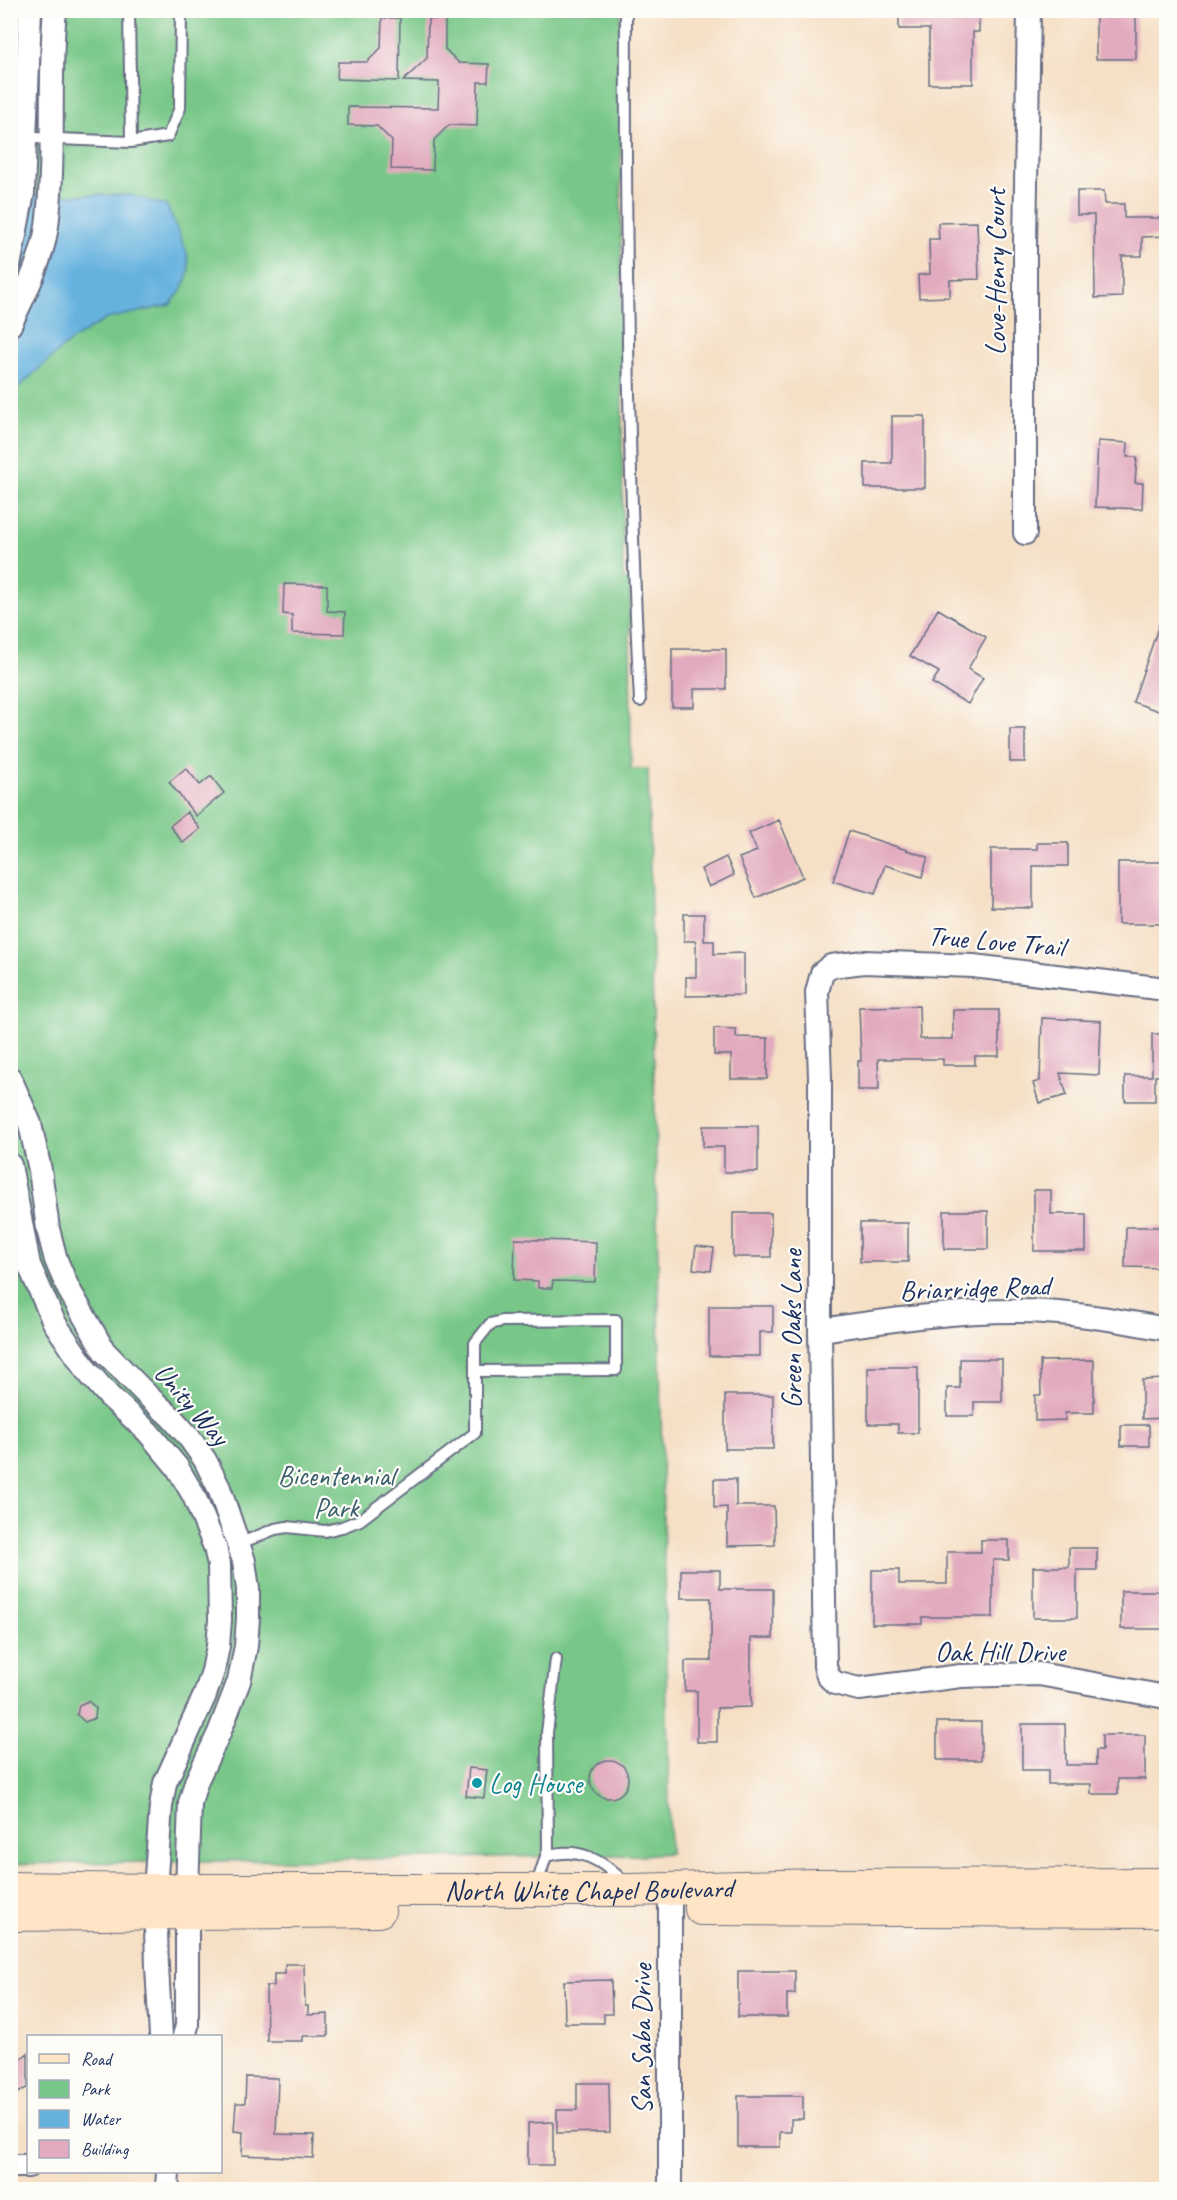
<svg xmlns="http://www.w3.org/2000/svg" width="1177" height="2200" viewBox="0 0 1177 2200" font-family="Caveat,sans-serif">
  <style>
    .green { fill: #78c788; stroke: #4a7b73; stroke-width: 1.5 }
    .water { fill: #66b2df; stroke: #40709e; stroke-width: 1.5 }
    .building { fill: #e2aabe }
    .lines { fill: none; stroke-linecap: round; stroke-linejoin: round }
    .lane-casing { stroke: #676d82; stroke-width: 14 }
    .street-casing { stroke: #676d82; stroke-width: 26 }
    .secondary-casing { stroke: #676d82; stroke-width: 34 }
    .lane { stroke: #fff; stroke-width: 10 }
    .street { stroke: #fff; stroke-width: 22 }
    .secondary { stroke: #ffe4c6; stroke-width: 32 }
    .culture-dot { fill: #0f9aa8; stroke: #fdfcf7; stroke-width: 2 }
    .labels { text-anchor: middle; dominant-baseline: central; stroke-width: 4.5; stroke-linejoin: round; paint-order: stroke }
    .street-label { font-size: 28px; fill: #1b2f5e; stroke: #fdfcf7 }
    .park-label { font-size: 28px; fill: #375d6b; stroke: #fdfcf7 }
    .culture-label { font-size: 28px; fill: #0d838f; stroke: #fdfcf7; text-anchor: start }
  </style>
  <rect width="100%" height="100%" fill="#fdfcf7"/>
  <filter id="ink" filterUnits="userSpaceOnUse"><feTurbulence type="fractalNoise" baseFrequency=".0167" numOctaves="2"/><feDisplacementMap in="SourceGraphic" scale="12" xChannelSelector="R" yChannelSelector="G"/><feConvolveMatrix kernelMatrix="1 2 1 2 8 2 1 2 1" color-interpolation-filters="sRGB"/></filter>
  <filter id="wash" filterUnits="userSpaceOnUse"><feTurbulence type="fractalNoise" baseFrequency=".008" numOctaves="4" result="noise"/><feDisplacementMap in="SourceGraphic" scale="24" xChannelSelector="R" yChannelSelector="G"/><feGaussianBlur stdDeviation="1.35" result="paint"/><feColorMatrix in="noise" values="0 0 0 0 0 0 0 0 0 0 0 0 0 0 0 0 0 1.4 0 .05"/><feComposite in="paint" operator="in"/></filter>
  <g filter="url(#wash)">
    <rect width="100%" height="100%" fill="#f5dfc5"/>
    <!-- green -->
    <path class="green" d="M10,11H620L623,579L630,580L631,769H648L670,1853L641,1855L11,1864Z"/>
    <!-- water -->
    <path class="water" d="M49,195H130L167,206L187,253L189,270L183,288L170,305L106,319L70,341L11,394V197Z"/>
    <g id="blocks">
      <!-- building -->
      <path class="building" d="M899,10H979V32H973V84H929V29H899Z
        M1096,10H1136V59H1096Z
        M382,18H400L399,81L337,79L338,62H367L381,48Z
        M428,19L445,20V49L459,63L489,64L488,82H478L477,126L449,125L434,140L433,170L391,169L392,141L377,126L348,125V107L438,108L439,82L403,81L427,58Z
        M1077,191H1104L1105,204H1124V218H1167V236L1142,237V256H1122V297L1095,298L1094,215H1077Z
        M977,222L979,279L950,280V297L919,298L918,275L930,274L929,239H939L938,223Z
        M892,416H925V488H865V463H892Z
        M1098,441L1128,443L1127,457H1137L1135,483H1143L1142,509L1095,507Z
        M284,584L327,585V611L345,612L344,634L292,633V615L283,614Z
        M938,609L986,637L968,669L983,678L968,704L932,683L939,672L910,656Z
        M1164,610H1167V714L1133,702Z
        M672,649H726V689H694V707H672Z
        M1010,729H1025V762H1010Z
        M186,768L200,785L211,776L224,793L196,816L169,782Z
        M187,812L200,829L183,843L170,826Z
        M779,820L803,877L756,898L739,858L757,851L749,833Z
        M849,831L928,857L922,877L885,865L875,894L833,881Z
        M1037,843H1068V866H1033V908L991,907V849H1037Z
        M726,857L734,875L709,887L701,869Z
        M1118,862H1167V877H1162V924H1118Z
        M684,914H704V941H714V954L744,953V995L686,996V977H696V941H684Z
        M919,1006L920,1039H953V1010H999V1056H975V1065H943V1059H878L879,1090H858V1061H861L859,1007Z
        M1042,1018L1101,1021L1099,1075L1060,1073L1067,1095L1039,1103L1033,1083L1040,1081Z
        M714,1028L736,1029V1037L768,1038L767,1079H731V1055H714Z
        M1152,1034H1167V1076H1155V1101H1125V1076H1152Z
        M703,1126H758V1172H724V1147H703Z
        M1034,1190H1051V1214H1086V1251H1034Z
        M944,1211H988V1249H944Z
        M733,1213H771V1257H733Z
        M860,1223H908V1262H860Z
        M1126,1227H1167V1268L1125,1267Z
        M515,1239L596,1242L595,1282L553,1281L552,1288H538V1281L514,1280Z
        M696,1246L714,1248L711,1271L693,1269Z
        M709,1306H773V1332H760V1356H709Z
        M960,1359H1002V1402H974V1416H947V1388H960Z
        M1094,1360V1413H1065V1420L1035,1421V1395H1041L1040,1361Z
        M868,1367H918V1433H898V1424H868Z
        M1167,1379V1418L1142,1419V1380Z
        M725,1395H773V1449H725Z
        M1121,1425H1149V1446H1121Z
        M714,1479H736V1506H774L775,1545L727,1546V1507L714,1508Z
        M981,1540H1009V1560H993V1617H922V1624H872V1570H899V1584H947V1552H981Z
        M1069,1548H1097V1570H1077V1618H1033V1567H1069Z
        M681,1570H720V1589H773V1638H751V1707L717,1708V1742H697V1691H685V1661H711V1598H681Z
        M1121,1591H1166V1629H1121Z
        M88,1701L96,1708L95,1718L85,1722L77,1715L79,1705Z
        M937,1722H981V1760H937Z
        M1022,1724H1065L1066,1765H1096V1750H1102V1735H1145V1779H1118V1794H1091V1784H1048V1770H1022Z
        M590 1779a19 19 0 1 1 38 0a19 19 0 1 1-38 0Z
        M469,1768L487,1770L484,1798L466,1796Z
        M285,1964H304L305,2006H308V2015L328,2014V2036H303V2041H267L266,1986H274V1974H285Z
        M738,1971H795V1994H787V2017H738Z
        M611,1980L612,2014H604V2023H565L564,1981Z
        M28,2053V2087L18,2093L10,2082V2067Z
        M246,2077L278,2078L276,2134L314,2135L313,2158L242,2155L243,2132L234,2131L236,2103H245Z
        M577,2083H609L610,2132L557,2133V2110H577Z
        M738,2096H803V2119H791V2132H780V2147H738Z
        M553,2122V2165H528V2123Z"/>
    </g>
  </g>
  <g filter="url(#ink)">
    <use href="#blocks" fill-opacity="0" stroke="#676d82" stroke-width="1.5"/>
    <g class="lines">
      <defs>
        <path id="lane" d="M129,10L131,142
          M626,10C625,241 628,471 640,701
          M10,137L131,142L168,136L180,108L181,10
          M241,1543L275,1529L287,1527L325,1531L342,1527L360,1520L475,1433V1343L490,1324L502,1321L616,1320V1370L475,1371
          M546,1856C579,1846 602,1860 625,1883
          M536,1887L548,1850L547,1733L556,1659"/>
        <path id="street" d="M10,261L23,193L30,10
          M10,325C25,293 42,261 47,226C56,155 48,82 55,10
          M1025,533V242L1029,10
          M1166,989L973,966L864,962L831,966L822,973L817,992L820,1077V1330L825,1666L828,1676L835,1683L859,1689L961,1676L1039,1674L1166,1697
          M10,1078L30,1124L40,1170L48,1229L56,1260L68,1288L104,1351L148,1396L171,1417L188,1436L205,1460L219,1488L244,1561L248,1589V1618L246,1646L239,1681L219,1733L196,1782L190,1803L187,1890V2026L184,2036
          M10,1165L29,1265L54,1322L87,1371L109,1396L148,1432L177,1467L194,1496L215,1547L219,1565L220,1620L218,1646L213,1671L205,1695L165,1783L161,1806L155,1890L157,1967L161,2036
          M820,1330C885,1321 951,1311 1016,1311C1067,1311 1117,1320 1166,1329
          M10,2166H28
          M167,2190L168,2172
          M670,2190V1889"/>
        <g id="secondary">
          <path id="s1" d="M10,1888L155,1890H632L816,1885L1166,1884"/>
          <path d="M701,1909L1166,1911"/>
          <path d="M10,1915L379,1911"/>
        </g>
      </defs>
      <!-- lane casing -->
      <use href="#lane" class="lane-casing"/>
      <!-- street casing -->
      <use href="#street" class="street-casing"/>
      <!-- secondary casing -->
      <use href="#secondary" class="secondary-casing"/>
      <!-- lane -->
      <use href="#lane" class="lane"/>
      <!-- street -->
      <use href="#street" class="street"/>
      <!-- secondary -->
      <use href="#secondary" class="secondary"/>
    </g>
  </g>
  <!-- markers -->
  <circle class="culture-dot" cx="477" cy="1783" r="6"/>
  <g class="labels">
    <!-- street labels -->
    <g class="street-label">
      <text transform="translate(995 272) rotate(-90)">Love-Henry Court</text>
      <text transform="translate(996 941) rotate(5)">True Love Trail</text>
      <text transform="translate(975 1288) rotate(-2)">Briarridge Road</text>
      <text transform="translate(791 1329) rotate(-90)">Green Oaks Lane</text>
      <text transform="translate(192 1404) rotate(49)">Unity Way</text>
      <text x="1000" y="1651">Oak Hill Drive</text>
      <text stroke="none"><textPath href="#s1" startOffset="579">North White Chapel Boulevard</textPath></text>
      <text transform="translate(641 2039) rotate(-90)">San Saba Drive</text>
    </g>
    <!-- park labels -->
    <g class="park-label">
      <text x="336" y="1475">Bicentennial<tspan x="336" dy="32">Park</tspan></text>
    </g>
    <!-- culture labels -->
    <g class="culture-label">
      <text x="489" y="1783">Log House</text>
    </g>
  </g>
  <!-- margin -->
  <rect width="1177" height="2200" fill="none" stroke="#fdfcf7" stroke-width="36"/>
  <!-- legend -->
  <rect x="27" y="2035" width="195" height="138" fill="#fdfcf7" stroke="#a3aaba" stroke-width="1.5"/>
  <rect x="39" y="2054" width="30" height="9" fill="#ffe4c6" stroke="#a3aaba" stroke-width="1.5"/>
  <text x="81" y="2065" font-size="18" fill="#1b2f5e">Road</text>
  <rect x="39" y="2080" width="30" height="18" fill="#78c788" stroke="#a3aaba" stroke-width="1.5"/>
  <text x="81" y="2095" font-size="18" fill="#1b2f5e">Park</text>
  <rect x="39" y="2110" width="30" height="18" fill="#66b2df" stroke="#a3aaba" stroke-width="1.5"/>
  <text x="81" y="2125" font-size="18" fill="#1b2f5e">Water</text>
  <rect x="39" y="2140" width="30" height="18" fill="#e2aabe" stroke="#a3aaba" stroke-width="1.5"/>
  <text x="81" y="2155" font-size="18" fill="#1b2f5e">Building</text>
</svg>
